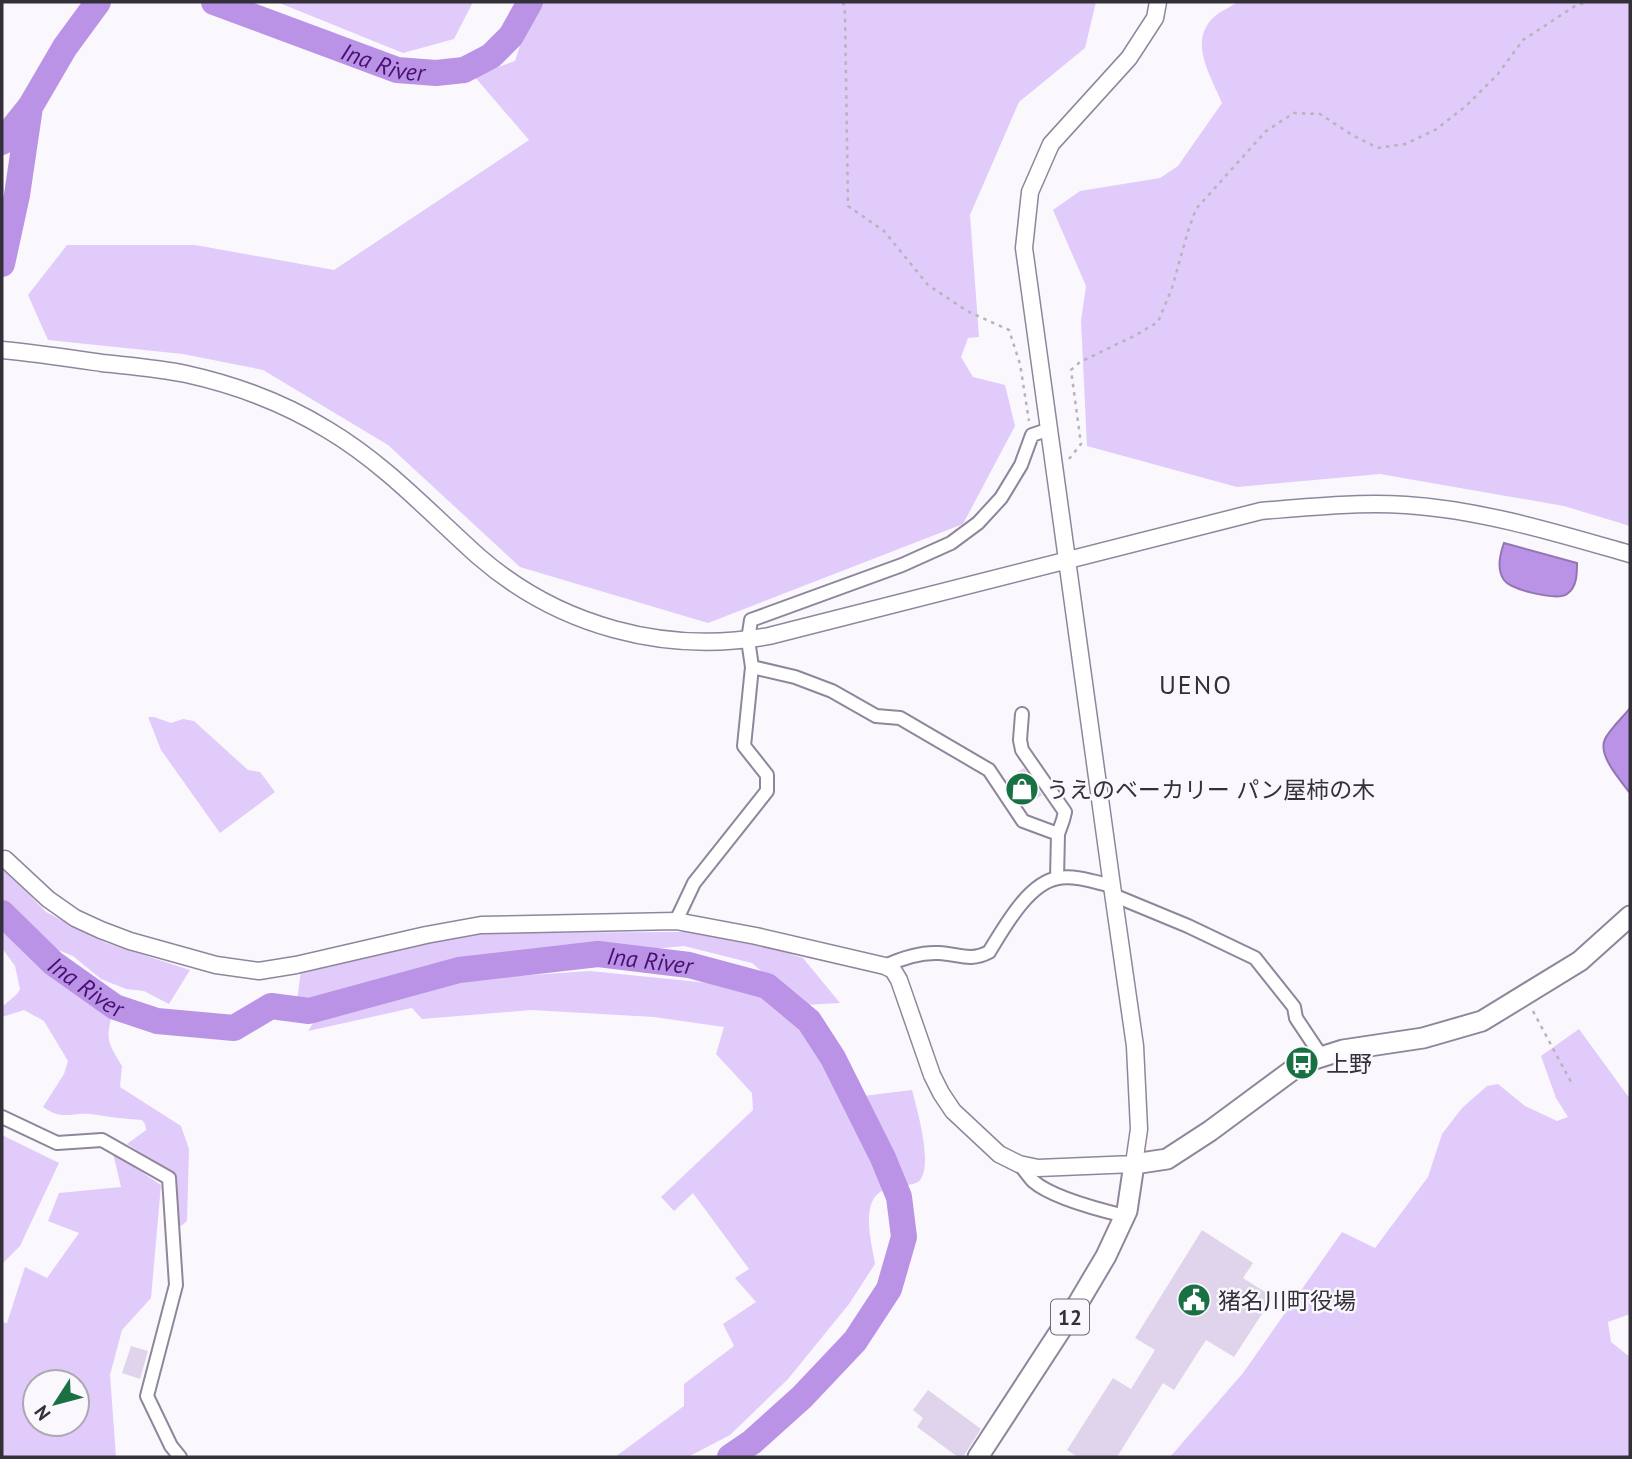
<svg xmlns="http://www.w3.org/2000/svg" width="1632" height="1459" viewBox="0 0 1632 1459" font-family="'PT Sans','Noto Sans JP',sans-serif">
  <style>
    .green { fill: #e0cbfa; fill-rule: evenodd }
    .water { fill: #ba93e6; stroke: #9275b2; stroke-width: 2 }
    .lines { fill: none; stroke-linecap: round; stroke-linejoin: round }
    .stream { stroke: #9275b2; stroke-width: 4.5 }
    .river { stroke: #ba93e6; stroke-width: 26 }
    .building { fill: #dfd4ec }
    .minor-casing { stroke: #90869c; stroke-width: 16 }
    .tertiary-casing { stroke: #90869c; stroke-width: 19 }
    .primary-casing { stroke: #90869c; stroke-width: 23 }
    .path { stroke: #b7b4bb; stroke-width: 2.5; stroke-dasharray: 3.5 5; stroke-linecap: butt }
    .minor { stroke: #fff; stroke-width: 12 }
    .tertiary { stroke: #fff; stroke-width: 16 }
    .primary { stroke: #fff; stroke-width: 19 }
    .labels { text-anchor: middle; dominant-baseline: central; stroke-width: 5; stroke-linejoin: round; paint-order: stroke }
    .shield { fill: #faf8fd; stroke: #6f6c74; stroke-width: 2 }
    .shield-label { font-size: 21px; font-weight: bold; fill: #343039 }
    .poi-label { font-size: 23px; fill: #343039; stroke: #faf8fd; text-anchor: start }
    .water-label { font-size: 24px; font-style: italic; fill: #490e72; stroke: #faf8fd }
    .quarter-label { font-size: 26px; letter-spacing: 2px; fill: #343039; stroke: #faf8fd }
  </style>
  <rect width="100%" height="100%" fill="#faf8fd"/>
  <!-- green -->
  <path class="green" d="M277,2H473L454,39L403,53Z
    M534,2H1096L1085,48L1019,102L970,215L979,337L968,338L961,357L973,377L1005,385L1015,426L963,524L708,623L520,567L388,445L263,370L183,354L48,340L28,295L67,245H195L334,270L529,140L474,76L515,61Z
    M1238,2H1630V526L1564,506L1380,474L1237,487L1087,446L1081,321L1086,286L1053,210L1080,191L1160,178L1178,166L1222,103C1210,74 1185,37 1219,13C1225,9 1232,6 1238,2Z
    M148,717H154L171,723L183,719L194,721L248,770L260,772L275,792L220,833L161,750Z
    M4,869L46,912L106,943L190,970L169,1004L144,991L126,989L101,979L73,956L51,947L36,938L2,901V871Z
    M2,932C19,937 49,970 64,984C81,979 100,1000 113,1010C106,1040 106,1040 122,1066L120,1087L181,1126L189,1149L187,1221L181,1226L175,1224L174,1174L127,1144L146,1130L145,1124L142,1120C125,1119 108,1117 91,1114C71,1112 63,1121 43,1107L64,1074L68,1061L44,1021L24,1010L2,1017V1007L17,994L20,989L15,966L2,948Z
    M686,932L774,949L803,958L840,1003L804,1005L792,998L752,963L684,946L642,950L581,945L444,963L304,1002L297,1001L301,970L466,933Z
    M590,971L748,987L807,1027L847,1098L912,1090C917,1109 933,1164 920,1180C916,1185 906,1185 900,1186C895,1187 888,1188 884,1190C859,1200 872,1244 875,1264L849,1304L788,1379L730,1435L688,1457H615L684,1406V1384L734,1346L723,1324L756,1302L735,1278L749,1269L693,1193L674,1211L661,1197L753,1110L752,1093L716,1054L724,1027L654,1017L531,1010L422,1019L412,1008L308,1031L314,1022L356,1008L456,980Z
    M1579,1029L1630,1099V1314L1608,1322L1611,1342L1630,1357V1457H1170L1243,1373L1342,1232L1375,1248L1428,1177L1442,1134L1462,1108L1487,1086L1498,1084L1525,1106L1557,1121L1568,1117L1556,1098L1541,1056Z
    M2,1135L59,1163L20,1246L2,1264Z
    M113,1153L161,1185L151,1298L122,1330L110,1375L116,1457H2V1322L7,1323L25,1267L47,1278L79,1233L48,1221L59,1193L121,1187ZM35,1382H77V1424H35Z"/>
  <!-- water -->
  <path class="water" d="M1504,543L1577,563C1577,574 1577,587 1567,594C1557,601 1511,590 1504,580C1496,569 1500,554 1504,543Z
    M1630,708V793C1621,781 1597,755 1605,739C1610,729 1623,717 1630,708Z"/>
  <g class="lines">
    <!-- stream -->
    <path class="stream" d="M739,1451L742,1457"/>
    <!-- river -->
    <g class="river">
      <path id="s1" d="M214,2L397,70L436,73L464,70L491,56L511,36L530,2"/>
      <path d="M2,142L29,108"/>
      <path d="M2,264L17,195L30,107L65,47L98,2"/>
      <path id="s2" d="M2,913L53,963L115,1007L157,1021L234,1028L271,1006L309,1011L459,970L598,954L689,965L767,986L809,1021L833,1058L883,1158L899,1197L904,1237L889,1289L855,1341L802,1397L752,1442L730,1457"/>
    </g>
  </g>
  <!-- building -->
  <path class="building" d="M1024,768L1042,795L1024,806L1006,780Z
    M1202,1230L1253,1263L1243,1278L1273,1297L1234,1357L1206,1340L1174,1390L1163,1383L1117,1457H1078L1067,1450L1113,1378L1131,1389L1155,1350L1135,1338Z
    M131,1346L148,1351L140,1379L122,1373Z
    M928,1390L981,1429L963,1457H958L917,1427L923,1418L913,1410Z"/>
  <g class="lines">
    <defs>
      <path id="minor" d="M752,667L795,677L832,691L876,716L900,718L989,770L1023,821L1058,834
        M1022,714L1020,740L1022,750L1065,812L1063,820L1058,834L1057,878
        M1113,895L1188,926L1255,958L1294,1007L1296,1018L1322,1057
        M676,921L694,883L767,791V775L744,746L752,667L748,640L751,620L902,565L951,543L978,523L1001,498L1021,465L1032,435L1050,429
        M885,966C902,958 920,952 939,953C959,954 970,962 989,952C1004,928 1028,883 1058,878C1075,875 1095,882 1112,886
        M2,1117L57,1143L102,1140L169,1178L176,1285L147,1396L171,1446L180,1457
        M1019,1164C1024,1169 1028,1176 1033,1181C1052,1198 1100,1210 1125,1216"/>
      <path id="tertiary" d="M2,350C35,353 68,358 102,363C129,366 158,368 186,374C236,385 284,403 328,430C385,464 429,512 478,556C558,626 665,655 769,636L1261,511C1309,507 1357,502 1406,505C1482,510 1557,533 1630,554
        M2,860L5,859L48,899L75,918L101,930L130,941L216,965L259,971L296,965L426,935L481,925L676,921L756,936L885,966L893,970L899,980L932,1075L941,1093L953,1111L999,1154L1019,1164L1038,1168L1134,1164L1139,1129L1135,1046L1112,886L1024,248L1030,192L1051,144L1129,58L1155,18L1158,2"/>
      <path id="primary" d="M978,1457L1077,1305L1106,1256L1127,1211L1134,1164L1167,1159L1210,1131L1302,1063L1343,1050L1423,1038L1482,1021L1580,961L1630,916"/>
    </defs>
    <!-- minor casing -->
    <use href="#minor" class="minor-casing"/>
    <!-- tertiary casing -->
    <use href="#tertiary" class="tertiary-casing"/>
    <!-- primary casing -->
    <use href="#primary" class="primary-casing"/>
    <!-- path -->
    <path class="path" d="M843,2L845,13L848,206L884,231L928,285L967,311L1009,330L1020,364L1029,421
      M1069,459L1081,444L1071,370L1080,362L1136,335L1158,322L1172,288L1188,231L1196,209L1266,131L1294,113L1320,114L1352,135L1378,148L1405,144L1435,130L1466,106L1498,74L1523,40L1575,6L1587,2
      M1533,1011L1571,1082"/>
    <!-- minor -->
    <use href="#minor" class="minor"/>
    <!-- tertiary -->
    <use href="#tertiary" class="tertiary"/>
    <!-- primary -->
    <use href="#primary" class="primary"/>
  </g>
  <!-- icons -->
  <defs>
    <symbol id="shop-disc" viewBox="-11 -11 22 22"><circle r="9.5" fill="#197043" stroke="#faf8fd"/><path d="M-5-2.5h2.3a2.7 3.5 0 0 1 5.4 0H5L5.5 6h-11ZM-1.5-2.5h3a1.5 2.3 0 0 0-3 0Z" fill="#fff"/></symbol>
    <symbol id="bus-disc" viewBox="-11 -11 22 22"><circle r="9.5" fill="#197043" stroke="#faf8fd"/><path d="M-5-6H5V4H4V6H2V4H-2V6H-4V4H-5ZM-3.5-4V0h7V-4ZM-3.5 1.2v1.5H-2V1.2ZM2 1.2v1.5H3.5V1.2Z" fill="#fff"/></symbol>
    <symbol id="civic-disc" viewBox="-11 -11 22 22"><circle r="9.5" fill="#197043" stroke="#faf8fd"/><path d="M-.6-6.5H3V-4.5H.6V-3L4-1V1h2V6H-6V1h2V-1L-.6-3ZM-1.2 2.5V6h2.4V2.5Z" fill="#fff"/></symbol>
  </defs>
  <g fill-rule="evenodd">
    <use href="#shop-disc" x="1003" y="770" width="38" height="38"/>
    <use href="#bus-disc" x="1283" y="1044" width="38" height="38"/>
    <use href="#civic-disc" x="1175" y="1281" width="38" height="38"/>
  </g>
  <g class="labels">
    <!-- shield labels -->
    <rect class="shield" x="1051" y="1299.5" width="38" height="35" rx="5"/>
    <g class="shield-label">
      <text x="1070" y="1317">12</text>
    </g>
    <!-- poi labels -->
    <g class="poi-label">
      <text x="1046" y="789">うえのベーカリー パン屋柿の木</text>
      <text x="1326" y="1063">上野</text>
      <text x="1218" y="1300">猪名川町役場</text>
    </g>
    <!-- water labels -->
    <g class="water-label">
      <text stroke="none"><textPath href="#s1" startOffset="180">Ina River</textPath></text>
      <text stroke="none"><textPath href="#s2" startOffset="698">Ina River</textPath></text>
      <text stroke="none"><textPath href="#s2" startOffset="112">Ina River</textPath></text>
    </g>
    <!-- quarter labels -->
    <g class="quarter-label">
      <text x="1196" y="684">UENO</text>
    </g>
  </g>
  <!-- border -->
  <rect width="1632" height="1459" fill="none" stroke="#343039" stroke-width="7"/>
  <!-- north arrow -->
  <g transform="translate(56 1403) rotate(234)"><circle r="33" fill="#faf8fd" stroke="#aba8af" stroke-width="2"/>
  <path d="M0-5L12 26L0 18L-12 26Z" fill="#197043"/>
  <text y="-10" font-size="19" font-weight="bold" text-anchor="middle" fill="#343039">N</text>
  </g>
</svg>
